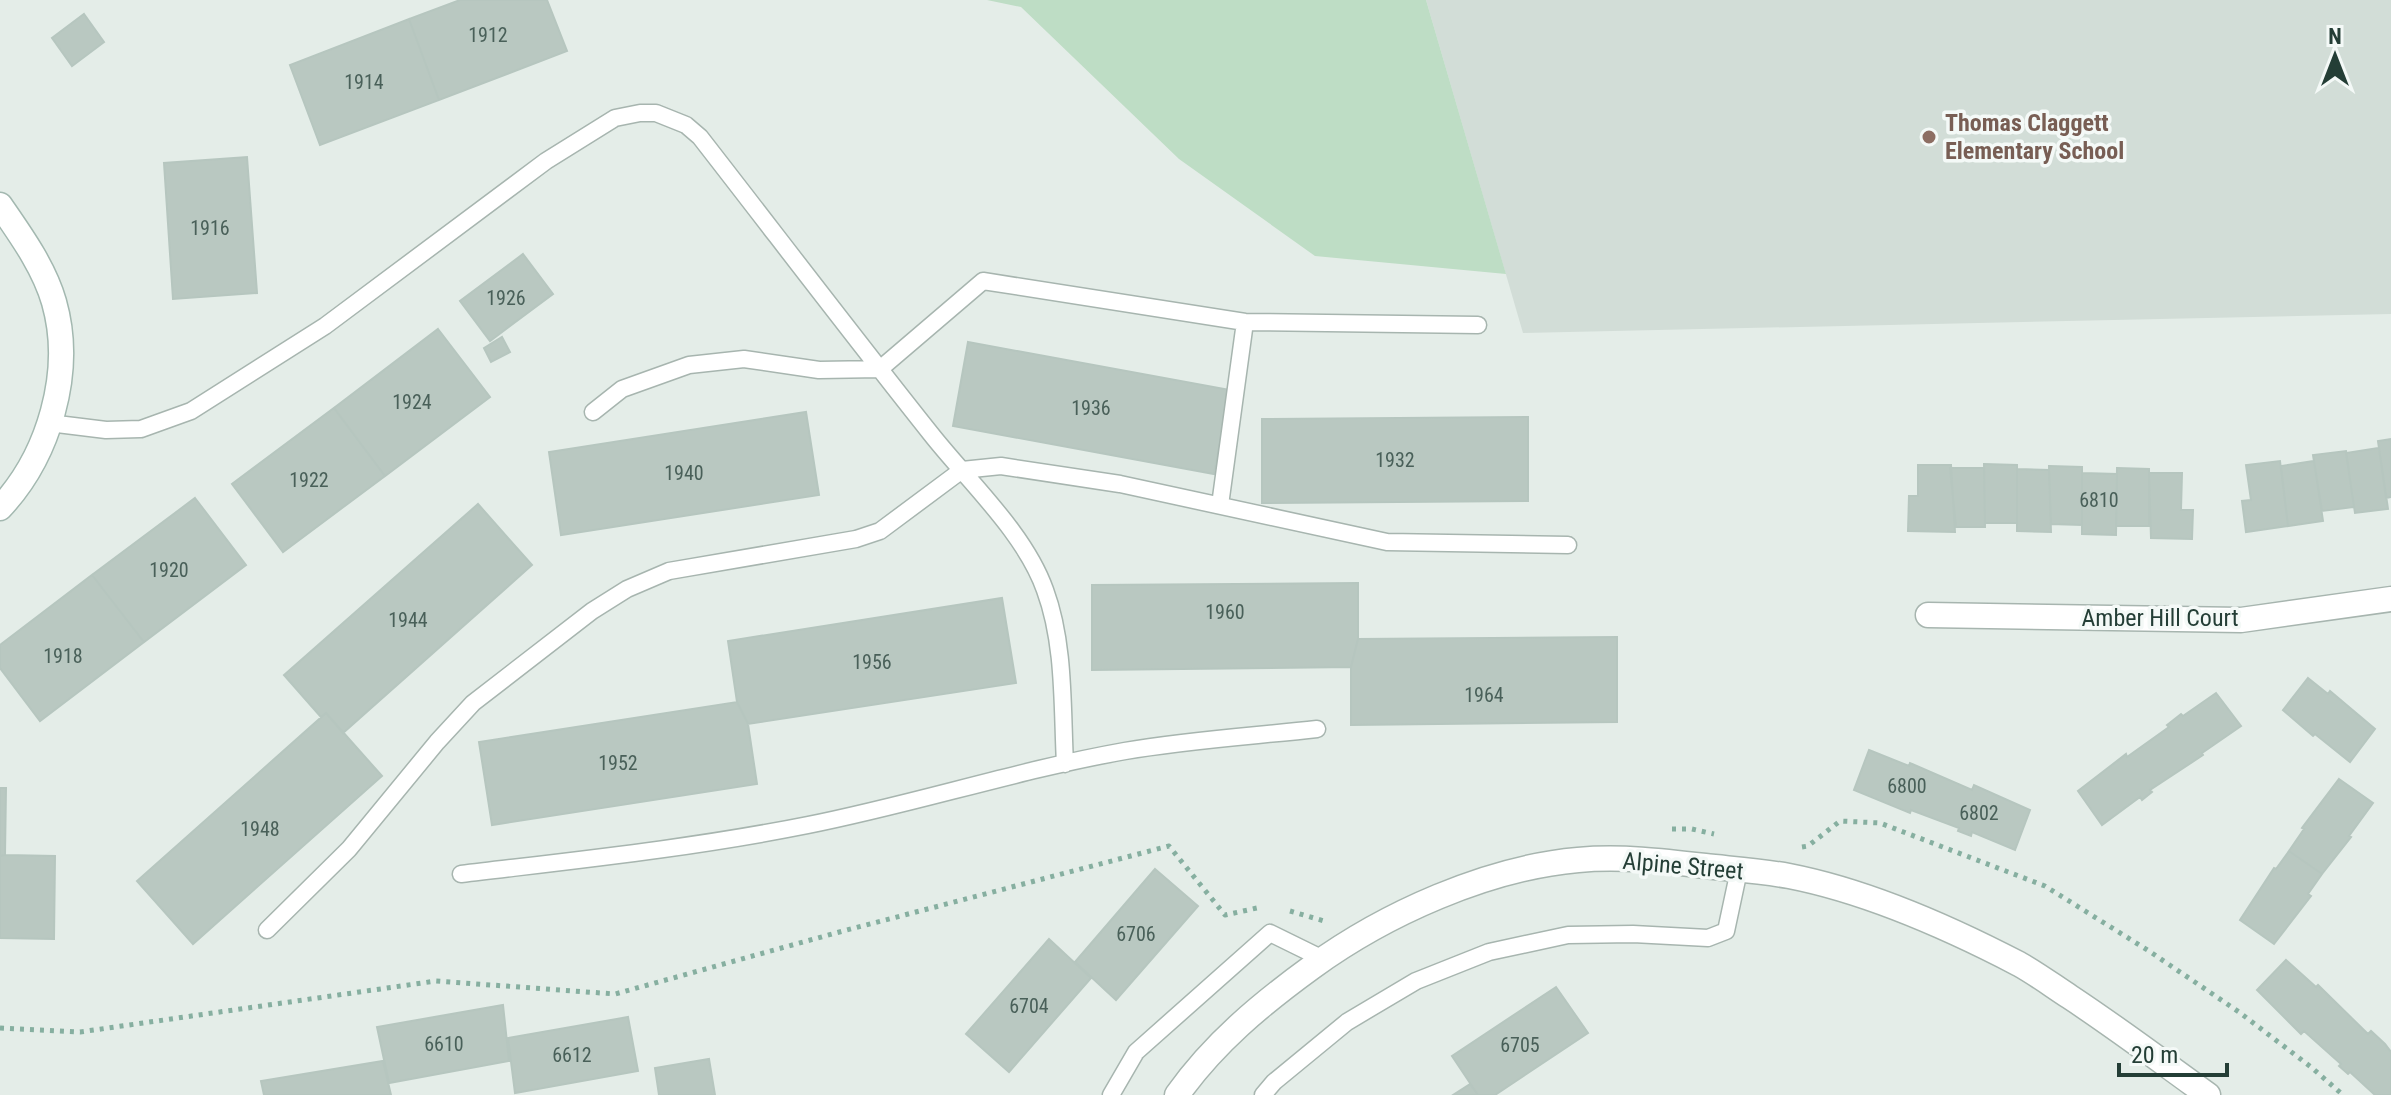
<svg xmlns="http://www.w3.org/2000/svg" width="2391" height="1095" viewBox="0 0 2391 1095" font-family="'Roboto Condensed',sans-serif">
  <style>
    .built { fill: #d2ddd7 }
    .green { fill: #beddc5 }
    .building { fill: #b9c8c1; stroke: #b6c6bf; stroke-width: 2 }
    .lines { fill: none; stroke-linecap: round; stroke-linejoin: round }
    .lane-casing { stroke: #a7b5af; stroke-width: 19 }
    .street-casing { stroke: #a7b5af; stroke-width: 27 }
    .secondary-casing { stroke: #a3b8b0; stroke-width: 27 }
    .path { stroke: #86afa0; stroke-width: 5; stroke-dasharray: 4 6; stroke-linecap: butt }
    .lane { stroke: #fff; stroke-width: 16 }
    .street { stroke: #fff; stroke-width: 24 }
    .secondary { stroke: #fff; stroke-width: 24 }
    .education-dot { fill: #8d6e63; stroke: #f4f9f7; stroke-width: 3 }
    .labels { text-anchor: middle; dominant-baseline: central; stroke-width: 7; stroke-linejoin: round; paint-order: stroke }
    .number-label { font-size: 20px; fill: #496059 }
    .education-label { font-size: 24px; font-weight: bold; fill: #785e54; stroke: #f4f9f7; text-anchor: start }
    .street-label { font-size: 24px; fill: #243e36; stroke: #f4f9f7 }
  </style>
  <rect width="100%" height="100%" fill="#e4ede8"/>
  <!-- built -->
  <path class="built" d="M1426,0H2391V314L1523,333Z"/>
  <!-- green -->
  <path class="green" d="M987,0H1426L1506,274L1315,256L1179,159L1021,7Z"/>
  <!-- building -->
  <path class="building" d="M460,0H547L567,51L439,100L409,19Z
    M84,14L104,42L72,66L52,38Z
    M409,19L439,100L320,145L290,65Z
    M247,157L257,293L173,299L164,163Z
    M523,254L553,294L490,341L460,301Z
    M438,329L490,397L385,476L334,408Z
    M502,337L510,352L491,362L484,348Z
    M968,342L1230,390L1214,474L953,426Z
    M334,408L385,476L283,552L232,484Z
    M806,412L819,495L561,535L549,452Z
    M1528,417V501L1262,503V419Z
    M2391,439V497L2386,498L2378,441Z
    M2379,448L2388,509L2355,513L2346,453Z
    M2346,451L2354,507L2322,511L2313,455Z
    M2280,461L2288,526L2246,532L2242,501L2251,500L2246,465Z
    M2314,461L2323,521L2288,526L2281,466Z
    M1984,464L2017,465V523H1985Z
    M1918,465H1951L1955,532L1908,531L1909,496H1918Z
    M2049,466L2082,467V525L2051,524Z
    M1950,468H1984L1985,527H1956Z
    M2117,468L2149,469V526H2116Z
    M2017,469L2049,470L2051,532L2017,531Z
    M2082,473L2117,474L2116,535L2082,534Z
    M2149,473H2182L2181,510H2193L2192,539L2151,538Z
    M195,498L246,565L144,642L92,575Z
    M478,504L532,565L343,733L326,713L321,717L284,675Z
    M92,575L144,642L40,721L0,668V645Z
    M1358,583V639L1351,667L1092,670V585Z
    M1002,598L1016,683L748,724L737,702L728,641Z
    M1617,637V722L1351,725V667L1358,639Z
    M2308,678L2328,694L2330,691L2375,729L2350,762L2315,734L2313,736L2283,710Z
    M2216,693L2241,726L2202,753L2203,755L2150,790L2152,792L2142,800L2140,797L2102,825L2078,791L2126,754L2127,757L2169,727L2167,725L2181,714L2183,716Z
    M737,702L748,724L757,784L492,825L479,742Z
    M326,713L382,776L193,944L137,881Z
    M1869,750L1909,766L1910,763L1972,790L1974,785L2030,810L2015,850L1972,832L1971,836L1958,831L1959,828L1911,810L1910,813L1854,790Z
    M2339,779L2373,803L2349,836L2351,837L2322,874L2289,851L2304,829L2302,828Z
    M0,788H6L5,855L0,856Z
    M2289,851L2322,874L2308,894L2311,896L2274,944L2240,920L2274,868L2276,869Z
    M5,855L55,856L54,939L0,938V856Z
    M1155,869L1198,906L1116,1000L1075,962Z
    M1049,939L1091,978L1009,1072L966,1034Z
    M2286,960L2316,987L2318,985L2368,1034L2371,1031L2385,1044L2391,1052V1095H2375L2350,1072L2348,1074L2339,1066L2341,1064L2304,1031L2301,1034L2257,990Z
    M1556,987L1588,1033L1495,1095H1478L1452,1056Z
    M503,1005L509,1061L389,1083L377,1027Z
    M628,1017L638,1071L515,1093L508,1038Z
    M709,1059L715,1095H659L655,1068Z
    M383,1061L391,1095H264L261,1081Z
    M1470,1084L1478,1095H1453Z"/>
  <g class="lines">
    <defs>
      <path id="lane" d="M593,412L622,389L689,365L744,359L819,370L880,369L983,281L1245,322L1478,325
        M49,423L106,430L141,429L191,411L325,326L546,161L615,118L640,113H656L686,125L700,137C777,236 853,336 931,434C968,481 1025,533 1045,590C1065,644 1062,707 1065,764
        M1220,505L1245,322
        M461,874C577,860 693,848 808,825C914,804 1018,770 1125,751C1188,740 1254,736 1317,729
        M267,930L349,849L437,742L473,703L592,611L627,589L669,571L856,539L880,531L962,470L1001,466L1120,484L1387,542L1568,545
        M1111,1095L1136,1052L1270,933L1323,959
        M1263,1095L1274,1082L1347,1022L1416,981L1489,952L1568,935L1633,934L1708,938L1726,931L1739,870"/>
      <path id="street" d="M1928,615L2241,620L2391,599
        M1177,1095C1214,1043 1261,1004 1312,967C1385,914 1487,868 1578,860C1620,856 1663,861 1705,866C1732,869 1761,871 1789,876C1866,891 1950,928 2019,964C2037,974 2053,986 2070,997C2117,1028 2162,1062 2208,1095"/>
      <path id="secondary" d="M0,205C20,234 44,267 54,302C74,372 49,456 0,508"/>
    </defs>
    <!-- lane casing -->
    <use href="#lane" class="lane-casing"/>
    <!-- street casing -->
    <use href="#street" class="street-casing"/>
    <!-- secondary casing -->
    <use href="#secondary" class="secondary-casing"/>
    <!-- path -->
    <path class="path" d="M1672,829H1692L1714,834
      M1802,847L1808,846L1840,821L1880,823L2045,886L2149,951L2239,1012L2311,1067L2343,1095
      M1290,911L1324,921L1327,920
      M0,1028L80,1032L436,981L615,994L843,931L1169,846L1225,915L1257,908"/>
    <!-- lane -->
    <use href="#lane" class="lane"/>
    <!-- street -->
    <use href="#street" class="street"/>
    <!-- secondary -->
    <use href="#secondary" class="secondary"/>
  </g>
  <!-- markers -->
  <circle class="education-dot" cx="1929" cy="137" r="8"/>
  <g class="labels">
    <!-- number labels -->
    <g class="number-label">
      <text x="488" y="35">1912</text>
      <text x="364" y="82">1914</text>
      <text x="210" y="228">1916</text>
      <text x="506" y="298">1926</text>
      <text x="412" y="402">1924</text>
      <text x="1091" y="408">1936</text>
      <text x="1395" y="460">1932</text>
      <text x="684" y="473">1940</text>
      <text x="309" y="480">1922</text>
      <text x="2099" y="500">6810</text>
      <text x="169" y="570">1920</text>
      <text x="1225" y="612">1960</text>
      <text x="408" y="620">1944</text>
      <text x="63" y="656">1918</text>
      <text x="872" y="662">1956</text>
      <text x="1484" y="695">1964</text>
      <text x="618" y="763">1952</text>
      <text x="1907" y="786">6800</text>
      <text x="1979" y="813">6802</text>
      <text x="260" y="829">1948</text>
      <text x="1136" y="934">6706</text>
      <text x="1029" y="1006">6704</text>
      <text x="444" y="1044">6610</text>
      <text x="1520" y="1045">6705</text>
      <text x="572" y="1055">6612</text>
    </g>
    <!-- education labels -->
    <g class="education-label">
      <text x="1945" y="123">Thomas Claggett<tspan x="1945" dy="28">Elementary School</tspan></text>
    </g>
    <!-- street labels -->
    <g class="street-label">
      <text x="2160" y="618">Amber Hill Court</text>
      <text transform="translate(1683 866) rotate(5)">Alpine Street</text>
    </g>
  </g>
  <!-- north arrow -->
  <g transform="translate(2335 56)" stroke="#f4f9f7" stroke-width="6" paint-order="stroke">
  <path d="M0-6L14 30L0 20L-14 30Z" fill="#243e36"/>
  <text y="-12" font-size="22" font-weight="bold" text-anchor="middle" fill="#243e36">N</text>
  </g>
  <!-- scale -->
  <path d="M2119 1063v12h108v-12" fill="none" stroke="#243e36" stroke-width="4"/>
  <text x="2131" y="1063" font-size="24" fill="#243e36" stroke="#f4f9f7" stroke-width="6" paint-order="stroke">20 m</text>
</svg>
